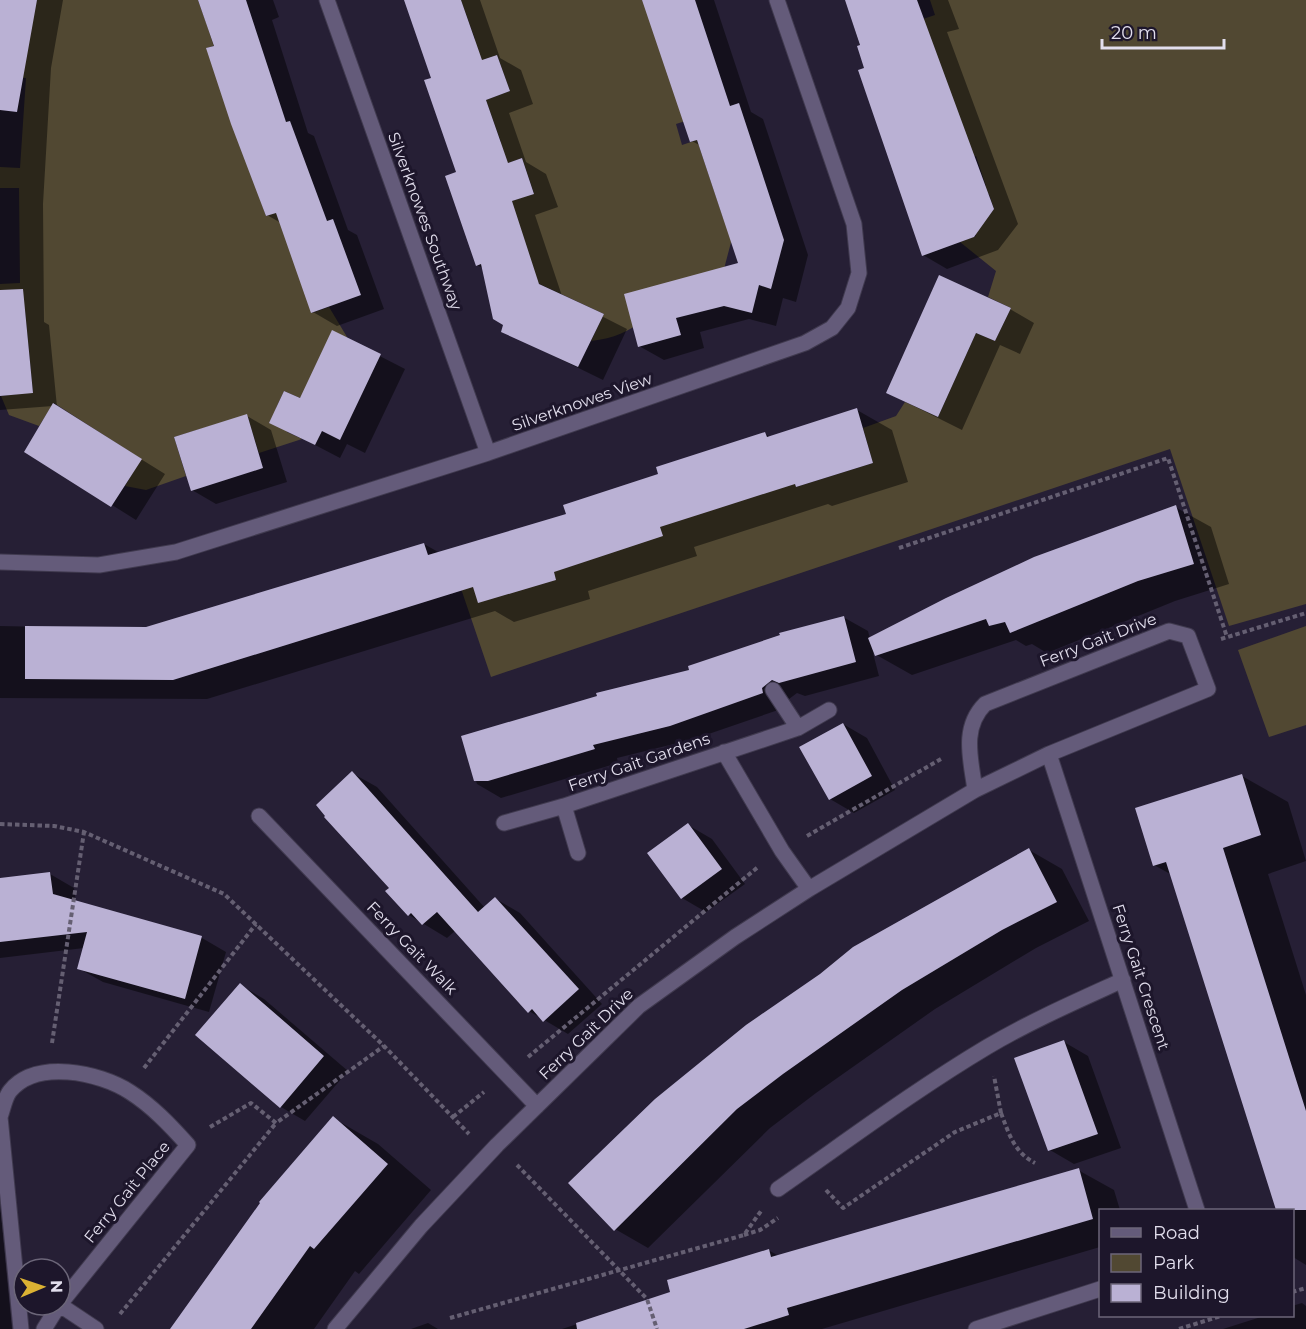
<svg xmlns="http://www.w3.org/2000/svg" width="1306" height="1329" viewBox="0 0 1306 1329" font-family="Montserrat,sans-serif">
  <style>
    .green { fill: #514832 }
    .shadow { fill: #0007 }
    .building { fill: #bab1d4 }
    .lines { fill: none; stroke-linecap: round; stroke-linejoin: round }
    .street-casing { stroke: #403a4f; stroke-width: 17 }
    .path { stroke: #655f72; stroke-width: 4; stroke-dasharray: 4.5 3; stroke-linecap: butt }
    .street { stroke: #645b7a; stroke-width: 15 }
    .labels { text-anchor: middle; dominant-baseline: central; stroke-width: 6; stroke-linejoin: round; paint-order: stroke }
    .street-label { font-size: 16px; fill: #e2deed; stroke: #1d162b }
  </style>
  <rect width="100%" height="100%" fill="#261f35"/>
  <!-- green -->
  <path class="green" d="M37,0H198L206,22L240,37L207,48L266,216L293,206L312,313L329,307L347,337L340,349L300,398L284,391L276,408L287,432L302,439L259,453L247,415L174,437L186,476L146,490L125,486L141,459L54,403L39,426L9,415L1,396L33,392L25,310L0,312V284L20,283L19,188H0V167L20,168L26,78L0,76Z
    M461,0H642L711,113L676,124L682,145L697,140L723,217L757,205L734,231L715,303L691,314L681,279C650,312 638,336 591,341L604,314L529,279L512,201L534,193L522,158L500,166L472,152L501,142L486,100L510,91L497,55L453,70L446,49L475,39Z
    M930,0H1306V604L1229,626L1170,449L491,677L454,568L544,541L651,500L791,473L796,487L873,463L863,428L896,416L905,402L938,417L976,333L995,341L1011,308L988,297L996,271L960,242L976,236L972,224L987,218L994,209L989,194L961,195L986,186L976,156L951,165L911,23L935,15Z
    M1306,626V725L1269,737L1238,650Z"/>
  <!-- shadow -->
  <path class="shadow" d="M0,0H63L51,68L43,204L44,322L49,325L57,407L165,474L136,520L26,451L53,406L0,410Z
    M199,0H273L279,17L272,20L308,133L314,136L348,230L357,235L384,309L337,326L313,312L281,223L267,215Z
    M406,0H480L500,58L521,70L533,104L509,113L526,162L546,174L558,207L535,215L562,296L627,329L603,380L503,331L505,325L484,269L477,265L458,173L433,78Z
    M644,0H714L751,112L763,119L808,255L796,302L783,298L776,326L749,319L700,332L704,348L664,360L639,346L740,264L701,146L692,141Z
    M846,0H948L959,29L947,32L1018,224L998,250L947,269L923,255Z
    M1010,309L1034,323L1020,354L1000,345L962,430L888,393Z
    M333,332L405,369L365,453L347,444L340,458L271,422L301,400Z
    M857,410L892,430L908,482L832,506L828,504L694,547L697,556L588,591L590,599L514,622L495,611L207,699L0,698V626L146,629L424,544L440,553L568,515L765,434L771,437Z
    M247,416L271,430L287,482L216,504L192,490Z
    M1175,507L1211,527L1229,584L1175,601L1047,653L1032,644L1026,646L1016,640L912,675L873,653L879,676L805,696L797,693L785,702L787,707L694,739L617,758L618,763L501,798L477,784L463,737L691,671L843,617L868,631L870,639Z
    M843,724L867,738L895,790L854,813L830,799Z
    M352,773L377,787L485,908L496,899L520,913L602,1004L568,1034L529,1011L456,930L447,938L409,915L391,888Z
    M1242,776L1288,802L1306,861L1268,874L1306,995V1265L1293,1257L1292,1210H1278L1172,875L1154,865Z
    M688,825L712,839L745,884L706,912L682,898Z
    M1029,850L1062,869L1089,921L1036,948L935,1009L816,1093L770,1128L648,1248L615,1229L820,975Z
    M50,874L74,888L76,902L202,938L226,952L209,1012L103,982L78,968L84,948L0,958V879Z
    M240,985L264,999L348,1071L305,1121L281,1107Z
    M1064,1042L1088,1056L1121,1148L1074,1164L1050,1150Z
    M333,1118L378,1144L431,1190L359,1274L355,1271L314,1329H172Z
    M1078,1170L1114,1190L1120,1210H1100V1247L822,1329H562L672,1293L768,1250L779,1256Z
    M0,1205L12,1329H0Z
    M1302,1303L1306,1306V1329H1223L1264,1316H1292V1306Z
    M428,1323L438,1329H411Z"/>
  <!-- building -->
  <path class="building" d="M0,0H37L17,112L0,110Z
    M198,0H246L286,122L290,121L327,221L333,219L361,295L311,313L276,213L266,216L231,124L206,48L214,46Z
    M404,0H461L482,60L497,55L510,91L486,100L508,163L522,158L534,194L512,201L539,284L604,314L578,367L501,332L503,325L493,319L481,264L476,266L445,176L456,172L424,80L431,78Z
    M642,0H695L730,106L739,103L784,240L771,289L759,285L752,313L724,306L676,318L681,335L638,347L624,294L738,263L697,140L690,142Z
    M845,0H917L994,209L974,237L922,256L858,70L864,68L857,46L860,45Z
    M939,275L1011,308L995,341L976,333L938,417L886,393Z
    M23,289L33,393L0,396V290Z
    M332,330L381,354L340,440L322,431L315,445L269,423L284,391L300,398Z
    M53,403L142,459L111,507L24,452Z
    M857,408L873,463L796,487L795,484L660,527L663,536L554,572L556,580L478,603L473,587L173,680L25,679V626L146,627L424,543L428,555L566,514L563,505L658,474L656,467L765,432L767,437Z
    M247,414L263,468L191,491L174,437Z
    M1176,505L1194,564L1138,581L1010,633L1005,622L989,626L986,619L875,656L868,638L946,598L1034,557Z
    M844,616L856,662L779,683L772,680L762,688L763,693L670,726L593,745L595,749L488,781H474L461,736L597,696L596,693L689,670L688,666L780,635L779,633Z
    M843,723L872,776L829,800L799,747Z
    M352,771L478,912L495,897L579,989L543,1022L532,1009L528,1013L437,912L422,925L411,913L408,916L385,891L389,888L324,817L325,816L316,805Z
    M1242,774L1261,835L1223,848L1306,1111V1210H1276L1166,862L1153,866L1135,808Z
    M688,823L722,869L681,899L647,853Z
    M1029,848L1057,902L1002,930L902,990L783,1074L737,1109L614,1231L568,1183L655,1099L746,1025L820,974L853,947Z
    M50,872L53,894L202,936L185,999L77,969L87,932L0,942V878Z
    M240,983L324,1056L280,1108L195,1035Z
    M1064,1040L1098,1134L1048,1151L1014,1058Z
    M333,1116L388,1164L314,1249L310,1246L251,1329H170L260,1203L259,1202Z
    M1079,1168L1093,1219L787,1308L789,1315L744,1329H577L576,1323L670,1292L667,1280L769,1249L771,1257Z"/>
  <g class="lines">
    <defs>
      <path id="street" d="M327,0L488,453
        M0,562L99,565L176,552L488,453L805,343L832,328L848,308L859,273L854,224L777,0
        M773,690L798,728
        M724,752L782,851L809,889
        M1049,754L1197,1210
        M564,806L578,853
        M259,816L537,1106
        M504,823L564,806L798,728L829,710
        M778,1189C847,1141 915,1090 987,1047C1031,1021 1077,1001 1123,980
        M60,1305L96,1329
        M21,1329L0,1117C3,1109 5,1097 10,1091C36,1059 99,1072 130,1092C152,1106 170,1125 188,1145L60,1304
        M44,1329L59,1305
        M335,1329L421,1226L497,1145L639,1006L735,937L809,889L975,790L1049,754L1208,689L1188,636L1169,631L985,704C961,728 971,760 975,790
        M976,1329L1100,1289"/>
    </defs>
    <!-- street casing -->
    <use href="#street" class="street-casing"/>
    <!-- path -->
    <path class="path" d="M899,548L1168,458L1227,637
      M1221,639L1306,613
      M0,824L54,826L84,832L224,894L384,1046L469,1134
      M807,836L941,759
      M52,1043L84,832
      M528,1057L758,867
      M144,1068L256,924
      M1001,1113C1009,1134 1014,1152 1035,1163
      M453,1117L484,1092
      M210,1127L251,1103L276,1123L384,1046
      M517,1165L647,1299L657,1329
      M826,1190L843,1208L955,1132L1001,1113L994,1076
      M744,1235L760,1230L778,1218
      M1292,1292L1306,1288
      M120,1314L276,1123
      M450,1318L744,1235L761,1211
      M1179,1329L1221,1316"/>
    <!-- street -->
    <use href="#street" class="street"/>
  </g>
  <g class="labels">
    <!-- street labels -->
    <g class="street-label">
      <text transform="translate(425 221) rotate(70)">Silverknowes Southway</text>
      <text transform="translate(582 402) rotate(-19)">Silverknowes View</text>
      <text transform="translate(1098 640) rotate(-21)">Ferry Gait Drive</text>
      <text transform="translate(639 762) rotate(-19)">Ferry Gait Gardens</text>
      <text transform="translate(412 948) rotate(46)">Ferry Gait Walk</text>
      <text transform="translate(1141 977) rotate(72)">Ferry Gait Crescent</text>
      <text transform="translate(586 1034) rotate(-44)">Ferry Gait Drive</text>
      <text transform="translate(127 1192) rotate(-51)">Ferry Gait Place</text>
    </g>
  </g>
  <!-- legend -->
  <rect x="1099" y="1209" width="195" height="108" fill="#1d162b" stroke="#6c6679" stroke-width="1.5"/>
  <rect x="1111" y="1228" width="30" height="9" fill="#645b7a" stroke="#6c6679" stroke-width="1.5"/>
  <text x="1153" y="1239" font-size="18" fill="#e2deed">Road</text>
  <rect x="1111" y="1254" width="30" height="18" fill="#514832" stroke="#6c6679" stroke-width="1.5"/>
  <text x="1153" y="1269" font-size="18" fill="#e2deed">Park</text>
  <rect x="1111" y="1284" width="30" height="18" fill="#bab1d4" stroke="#6c6679" stroke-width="1.5"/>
  <text x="1153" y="1299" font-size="18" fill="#e2deed">Building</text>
  <!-- north arrow -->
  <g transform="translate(42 1287) rotate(88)"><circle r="28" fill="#1d162b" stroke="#6c6679" stroke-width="1.5"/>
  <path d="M0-4.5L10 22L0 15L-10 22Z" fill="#dcb233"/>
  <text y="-9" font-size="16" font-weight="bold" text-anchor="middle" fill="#e2deed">N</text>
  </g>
  <!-- scale -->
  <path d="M1102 39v9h122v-9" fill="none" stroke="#e2deed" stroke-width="3"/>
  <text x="1111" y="39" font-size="18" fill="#e2deed" stroke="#1d162b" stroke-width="4.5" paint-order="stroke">20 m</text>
</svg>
